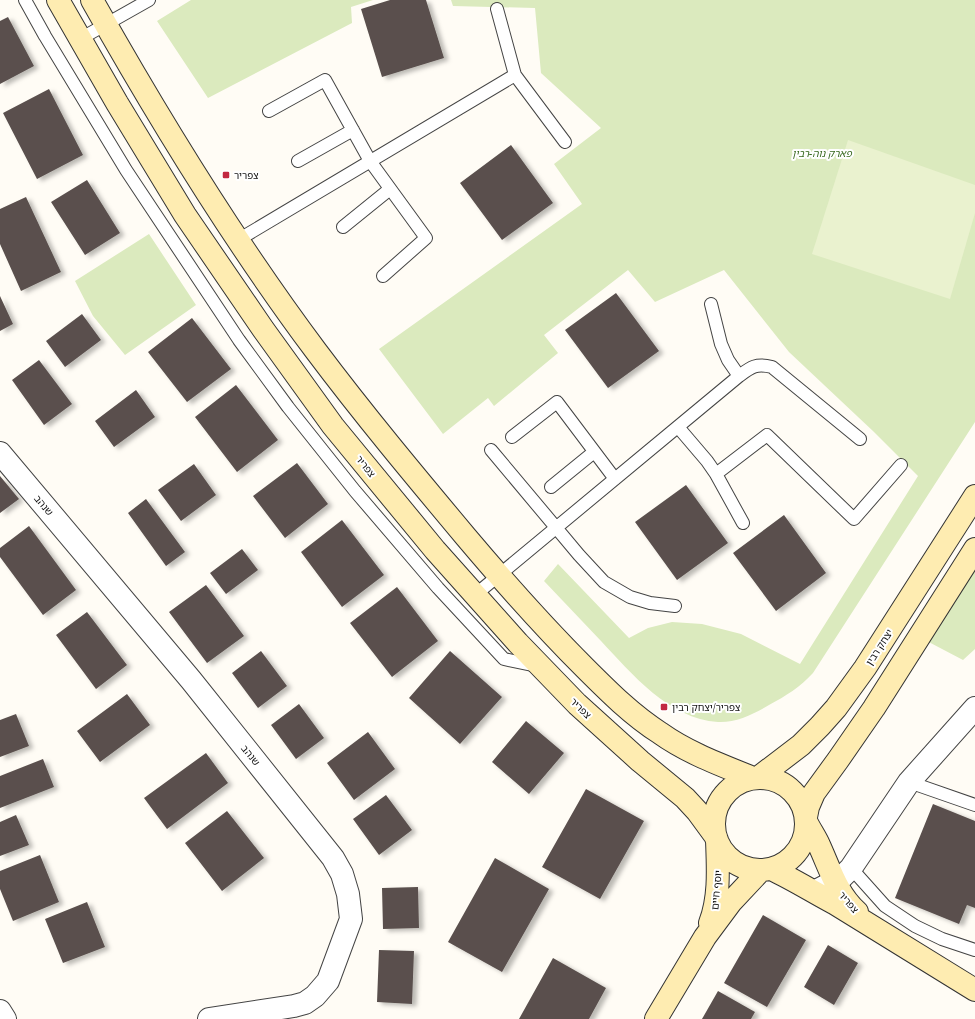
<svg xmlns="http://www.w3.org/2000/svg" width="975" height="1019" viewBox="0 0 975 1019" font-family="'Noto Serif','Noto Sans Hebrew',serif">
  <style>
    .green { fill: #dbeabe }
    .pitch { fill: #eaf2cf }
    .building { fill: #5a504d; filter: url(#shadow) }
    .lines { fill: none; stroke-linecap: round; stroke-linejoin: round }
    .lane-casing { stroke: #444; stroke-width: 14 }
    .street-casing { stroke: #444; stroke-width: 24 }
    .secondary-casing { stroke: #333; stroke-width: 24 }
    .lane { stroke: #fff; stroke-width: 12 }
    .street { stroke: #fff; stroke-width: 22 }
    .secondary { stroke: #feecb1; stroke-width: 22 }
    .poi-dot { fill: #c22843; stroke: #fff; stroke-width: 1.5 }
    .labels { text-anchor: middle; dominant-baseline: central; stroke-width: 4; stroke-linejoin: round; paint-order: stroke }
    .park-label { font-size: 10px; font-style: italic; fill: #396a20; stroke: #fff }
    .poi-label { font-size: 10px; fill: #111; stroke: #fff; text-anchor: start }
    .street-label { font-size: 10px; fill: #111; stroke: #fff }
  </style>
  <defs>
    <filter id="shadow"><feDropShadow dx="4.5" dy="2.5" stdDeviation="2" flood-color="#0004"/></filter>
  </defs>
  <rect width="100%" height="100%" fill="#fffcf5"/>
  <!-- green -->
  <path class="green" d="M191,0H373L351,7L352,23L208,98L157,21Z
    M451,0H975V422L813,673C800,687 786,696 769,705C754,714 735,723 718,722C669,719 631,673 601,641C582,621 563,601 544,581L558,564L629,638L648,628L672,622L702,624L741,634L800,664L918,476L874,432L789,352L724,270L655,302L628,270L544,335L558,353L494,406L488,398L443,434L379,349L582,204L554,164L601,128L541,73L535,8L453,6Z
    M149,234L196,305L125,355L93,316L75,281Z
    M975,561V649L963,660L923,639Z"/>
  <!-- pitch -->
  <path class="pitch" d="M848,140L975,185V213L950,299L812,254Z"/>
  <!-- building -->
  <path class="building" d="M390,0H426L444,58L382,77L361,9Z
    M8,17L34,66L0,84V21Z
    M49,89L83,155L37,179L3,113Z
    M511,145L553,203L502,240L460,183Z
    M87,180L120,233L85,255L51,202Z
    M26,197L61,272L21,291L0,244V209Z
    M616,293L659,351L608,388L565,330Z
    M0,296L13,324L0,331Z
    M82,314L101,340L65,367L46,341Z
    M192,318L231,369L187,402L148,352Z
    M39,360L72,404L44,425L12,380Z
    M236,385L278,440L237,472L195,417Z
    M136,390L155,417L114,447L95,421Z
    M297,463L328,504L285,538L253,496Z
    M194,464L216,495L181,521L158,490Z
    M0,476L19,499L0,513Z
    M686,485L728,543L677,580L635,522Z
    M146,499L185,552L166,566L128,513Z
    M784,515L826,573L776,611L733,553Z
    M342,520L384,575L342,607L301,552Z
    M29,526L76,590L43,615L0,557V548Z
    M242,549L258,570L226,594L210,573Z
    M206,585L244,636L207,663L169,612Z
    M397,587L438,641L392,677L350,623Z
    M87,612L127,665L96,689L56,635Z
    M261,651L287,686L258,708L232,673Z
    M450,651L502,697L460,744L409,698Z
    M127,694L150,725L100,762L77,731Z
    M299,704L324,738L296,759L271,725Z
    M16,714L29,746L0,757V720Z
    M526,721L564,753L529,794L492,762Z
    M368,732L395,769L354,800L327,763Z
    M206,753L228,783L167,829L144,798Z
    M43,759L54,787L0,808V776Z
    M586,789L644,821L600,899L542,867Z
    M386,795L412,830L379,855L353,819Z
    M933,804L975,821V908L967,905L959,924L895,898Z
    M227,811L264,858L222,891L185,843Z
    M16,815L29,845L0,856V822Z
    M40,855L59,902L13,921L0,889V871Z
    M495,858L549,889L502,972L448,942Z
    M418,887L419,928L383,929L382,888Z
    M87,902L105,947L63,963L45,919Z
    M763,915L806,940L767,1007L724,983Z
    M828,945L858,963L834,1005L804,987Z
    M379,950L414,951L412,1004L377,1002Z
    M553,958L606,988L589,1019H519Z
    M718,991L755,1012L751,1019H702Z"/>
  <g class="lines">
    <defs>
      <path id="lane" d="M25,0L45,36L126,170L239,340L288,407L355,491L438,588L504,659L537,666
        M497,9L515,75L565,142
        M80,39L149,0
        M269,111L325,80L370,161L426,238L383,276
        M298,161L353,130
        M343,227L390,189
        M238,240L515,75
        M711,304L721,344L728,360L739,376
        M678,427L707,461L716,474L743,523
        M512,437L557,402L615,479
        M491,450L579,555L604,582L630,597L650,603L675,606
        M716,474L767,435L854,519L901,465
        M551,487L594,452
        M475,595L739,376C751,367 756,363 772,367L860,439
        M909,782L975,805
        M851,868L885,906L915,926L942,939L975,950"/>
      <path id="street" d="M0,453L191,680L333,858L342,874L348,894L351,919L328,981L315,996L305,1003L294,1006L209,1019
        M818,890L841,878L851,868L909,782L975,708
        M0,1011L5,1019"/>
      <path id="secondary" d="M58,0L117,103L185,215L263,329L333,426L435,550L518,643L577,704L640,761L685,798L697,811L716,837
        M92,0C160,121 233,240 316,351C364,415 415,476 466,537C504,582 544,627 585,668C609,692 632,715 660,733C688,753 721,765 753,778
        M759,777L801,745L820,726L836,708L865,668L975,496
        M714 824a46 46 0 1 1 92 0a46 46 0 1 1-92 0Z
        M806,817L808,807L814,793L838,760L874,708L975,549
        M807,823C811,831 816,838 819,845C830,869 837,894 857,912
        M771,869C793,879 813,892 834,903L975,990
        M710,923C720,897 718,868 717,840
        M656,1019L705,937L731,902L761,870"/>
    </defs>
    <!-- lane casing -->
    <use href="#lane" class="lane-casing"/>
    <!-- street casing -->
    <use href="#street" class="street-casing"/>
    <!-- secondary casing -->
    <use href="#secondary" class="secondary-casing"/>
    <!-- lane -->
    <use href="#lane" class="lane"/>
    <!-- street -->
    <use href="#street" class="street"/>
    <!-- secondary -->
    <use href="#secondary" class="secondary"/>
  </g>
  <!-- markers -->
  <g class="poi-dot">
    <rect x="222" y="171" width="8" height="8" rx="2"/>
    <rect x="660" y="703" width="8" height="8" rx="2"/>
  </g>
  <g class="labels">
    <!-- park labels -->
    <g class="park-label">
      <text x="822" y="153">פארק נוה-רבין</text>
    </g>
    <!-- poi labels -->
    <g class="poi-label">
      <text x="234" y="175">צפריר</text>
      <text x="672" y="707">צפריר/יצחק רבין</text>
    </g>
    <!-- street labels -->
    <g class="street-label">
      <text transform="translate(366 466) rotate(51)">צפריר</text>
      <text transform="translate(44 505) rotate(50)">שנהב</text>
      <text transform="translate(879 647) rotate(-57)">יצחק רבין</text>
      <text transform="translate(581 708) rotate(44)">צפריר</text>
      <text transform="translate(251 755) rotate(51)">שנהב</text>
      <text transform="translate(716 890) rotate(-85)">יוסף חיים</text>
      <text transform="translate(849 902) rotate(49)">צפריר</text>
    </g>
  </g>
</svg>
